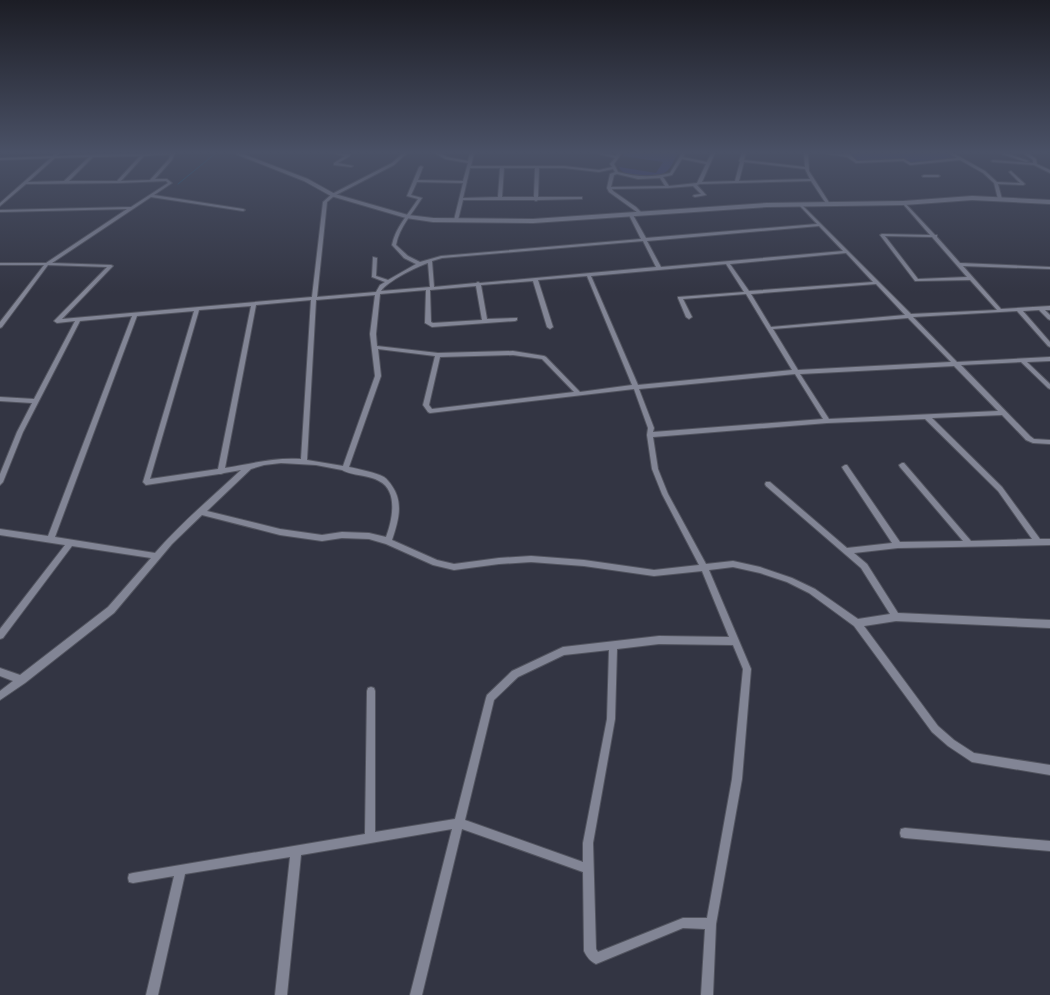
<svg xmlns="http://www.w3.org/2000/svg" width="1050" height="995" viewBox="0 0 1050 995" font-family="'DM Sans',sans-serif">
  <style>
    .green { fill: #393d77 }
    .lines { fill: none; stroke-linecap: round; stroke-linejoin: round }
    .stream { stroke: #155a7c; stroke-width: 1 }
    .minor-casing { stroke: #52545f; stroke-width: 2 }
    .tertiary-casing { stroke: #52545f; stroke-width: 2 }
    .minor { fill: #828595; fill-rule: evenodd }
    .tertiary { fill: #828595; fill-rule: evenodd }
  </style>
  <rect width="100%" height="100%" fill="#333543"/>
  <!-- green -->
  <path class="green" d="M625,153H678C675,158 672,166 668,170C658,181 624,180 619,167L656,173L663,162L623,156Z
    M847,153H951L961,159L910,164L904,160L856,161Z"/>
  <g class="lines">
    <!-- stream -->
    <path class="stream" d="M178,184L216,153"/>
    <defs>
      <path id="minor" d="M153,153H175L172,160L155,179H167L172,183L154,195L243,209L245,210L243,211L151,197L52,263L111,265L113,266L62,319L312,297L323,202L332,194L392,163L403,153H407L394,165L334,196L327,202L317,297L376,292L380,285L385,282L372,277L373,257L377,258L376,276L388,280L416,264L404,258L392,245C395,228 409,213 418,199L407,196L419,167L421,166L423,167L418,180L463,181L468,163L445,159L435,153H440L447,157L468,161L470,153H474L471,166H564L599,170L612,167L610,164L615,158L596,153H604L616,156L618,153H622L614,164L618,172C636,177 652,178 670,173L682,153H686L683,157L707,162L711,153H715L702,182L735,181L740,162L739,161L742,153H746L744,160L805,167L804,153H808L809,171L830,204L827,205L811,181L700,184L697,185L706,195L695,197L693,196L694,195L701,194L693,186L668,188L612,189L613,191L636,207L643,214L641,215L609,192L607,188L610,174L615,172L613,169L599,172L564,168H539L538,197H582V199L538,200L536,201L534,200H463L458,220L456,221L454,220L463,183L417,182L411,195L422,198C413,213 399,227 396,245L408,256L420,262L441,256L641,239L629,215L631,214L633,215L646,238L817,224L799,205L798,204L800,203L911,314L997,310L970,280L915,281L880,235L882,234L930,235L903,204L902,203L904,202L935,235H937V237L960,263L1050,267V269L963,266L1001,309L1050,306V310H1045L1050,315V320L1048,319L1039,310L1023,311L1050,342V347L1048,346L1017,311L913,317L957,362L1050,357V361L1027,362L1050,384V389L1048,388L1021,362L961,365L1030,436L1034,439L1050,440V444L1033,443L1026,440L1002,415L932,418L1002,487L1040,539H1050V545L898,548L854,553L867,564L898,613L1050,620V628L896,621L864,626L938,726L954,740L974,753L1050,765V775L972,762L948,746L932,732L854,626L809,593L787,582L760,573L733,567L709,570L751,669L742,779L716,924L713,995H701L705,929L683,928L596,964C590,961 587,957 584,951L583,872L462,829L422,995H410L452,829L301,855L287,995H275L290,857L185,874L158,995H146L174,876L133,883L129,882L128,878L129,874L133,873L365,834L367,691L368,688L371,687L374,688L375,691V832L455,819L486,698L487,695L512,671L563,647L659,636L729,637L702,571L654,576L584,566L531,562L499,564L454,570L433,565L386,544L369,539L342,538L322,541L280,535L202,515L172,544L114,613L25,683L0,700V691L13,681L0,676V668L20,675L108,607L151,558L72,546L3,638L0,639V629L65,545L0,535V529L48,536L132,316L80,321L23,432L3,482L0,485V474L17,432L32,403L0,401V397L34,399L75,321L57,323L54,321L107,267L48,265L2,327L0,328V322L44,265H0V263H46L127,209L0,212V210L131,207L168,183L166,181L118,183L26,184L0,206V203L53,156ZM170,154L169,159L150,180L121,181L144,156ZM140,156L117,181H69L93,157ZM89,157L64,181L28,182L55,158ZM682,159L706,164L697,183L669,186L663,177L672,175ZM744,162L805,169L810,179L739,181ZM470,168H500L498,197L463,198ZM504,168H535L534,197H502ZM617,174L638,179L660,178L665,186L611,187L614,175ZM819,226L843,251L661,267L647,241ZM885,236L932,237L967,277L918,279ZM643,241L656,267L480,283L478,282L476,283L434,287L432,261L442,258ZM846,253L873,282L749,291L730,264ZM428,263L430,287L381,291C388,281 416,267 428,263ZM726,264L744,292L678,297V298L686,317L689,319L692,317L683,299L746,294L792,370L638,385L591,276ZM587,276L632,385L580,392L546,357L544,356L513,351L438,353L377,346L376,334L380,294L426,290L425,323L432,327L515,321L517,320V318L487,319L481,285L533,281L547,327L550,329L553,327L538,280ZM876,284L905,315L771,327L751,294ZM476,286L482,320L433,323L431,322L430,290ZM375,295L370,334L375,376L343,466L307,460L316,300ZM311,300L301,459C275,457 251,464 225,468L256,305ZM251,306L218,469L150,479L199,310ZM194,311L143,482L146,485L219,474H221L224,473L241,470C212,497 181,523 155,553L55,537L137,316ZM908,318L951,362L798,370L773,329ZM378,349L435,356L423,405L428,412L430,413L634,389L648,428L647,435L652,469L662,494L699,565L654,570L584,560L531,556L499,558L454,564L437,560L392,540C398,522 404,503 392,486C390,483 387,479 384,477C377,473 358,469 349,467L381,376ZM513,355L542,359L574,392L432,409L429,405L440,357ZM954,366L998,411L829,419L800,374ZM795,374L823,419L653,432L654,428L639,389ZM925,419L998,491L1032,539L971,541L904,463H902L899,465L900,467L963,541L900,542L847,465H845L842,467L843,469L892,543L847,548L770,482H766L765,484L766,486L861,568L890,614L858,619L815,589L792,578L760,567L733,561L706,564L668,494L658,469L653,437L827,423ZM281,463L316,465L342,470C346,473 358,475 364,476C368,477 374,478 379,481C399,491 392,521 386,537L369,533L342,532L322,535L280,529L207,511L251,469L264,465ZM659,644L733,645L743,669L732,779L707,918H683L598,952L596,949L593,843L615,719L617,649ZM609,650L607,719L583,843V862L465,820L494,700L518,677L564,655Z
        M332,153L350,154V156L338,163L353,166L351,167L334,165V163L345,156Z
        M822,153L845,155L844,153H848L857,161L904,159L911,163L957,158L948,153H953L985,171L997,182L1020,183L1009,172L1011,171L1025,184L1023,185L998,184L1002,199L1000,200L998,199L994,183L983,173L960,160L910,165L903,161L856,163L847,157Z
        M999,153H1006L1029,161L1026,162Z
        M1023,153H1028L1036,159L1037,164L1050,170V173L1034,165L993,162L991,161L993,160L1033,163V160Z
        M924,175H938L940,176L938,177H923L922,176Z
        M905,828L1050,841V851L905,838L901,837L900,833L901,829Z"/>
      <path id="tertiary" d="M55,153H60L54,158L0,160V158L53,156Z
        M233,153H240L308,179L335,194L408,215L433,218L533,219L767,203L904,201L972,196L1050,200V204L972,200L904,205L767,207L533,223L433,222L406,218L331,196L304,181Z"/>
    </defs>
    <!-- minor casing -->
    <use href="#minor" class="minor-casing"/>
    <!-- tertiary casing -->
    <use href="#tertiary" class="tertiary-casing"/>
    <!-- minor -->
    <use href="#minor" class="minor"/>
    <!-- tertiary -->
    <use href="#tertiary" class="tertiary"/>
  </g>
  <!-- sky -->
  <linearGradient id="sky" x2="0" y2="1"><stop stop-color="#1c1d25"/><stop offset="0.52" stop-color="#4a5166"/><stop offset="1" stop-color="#4a5166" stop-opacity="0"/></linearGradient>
  <rect width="1050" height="293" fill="url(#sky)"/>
</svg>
